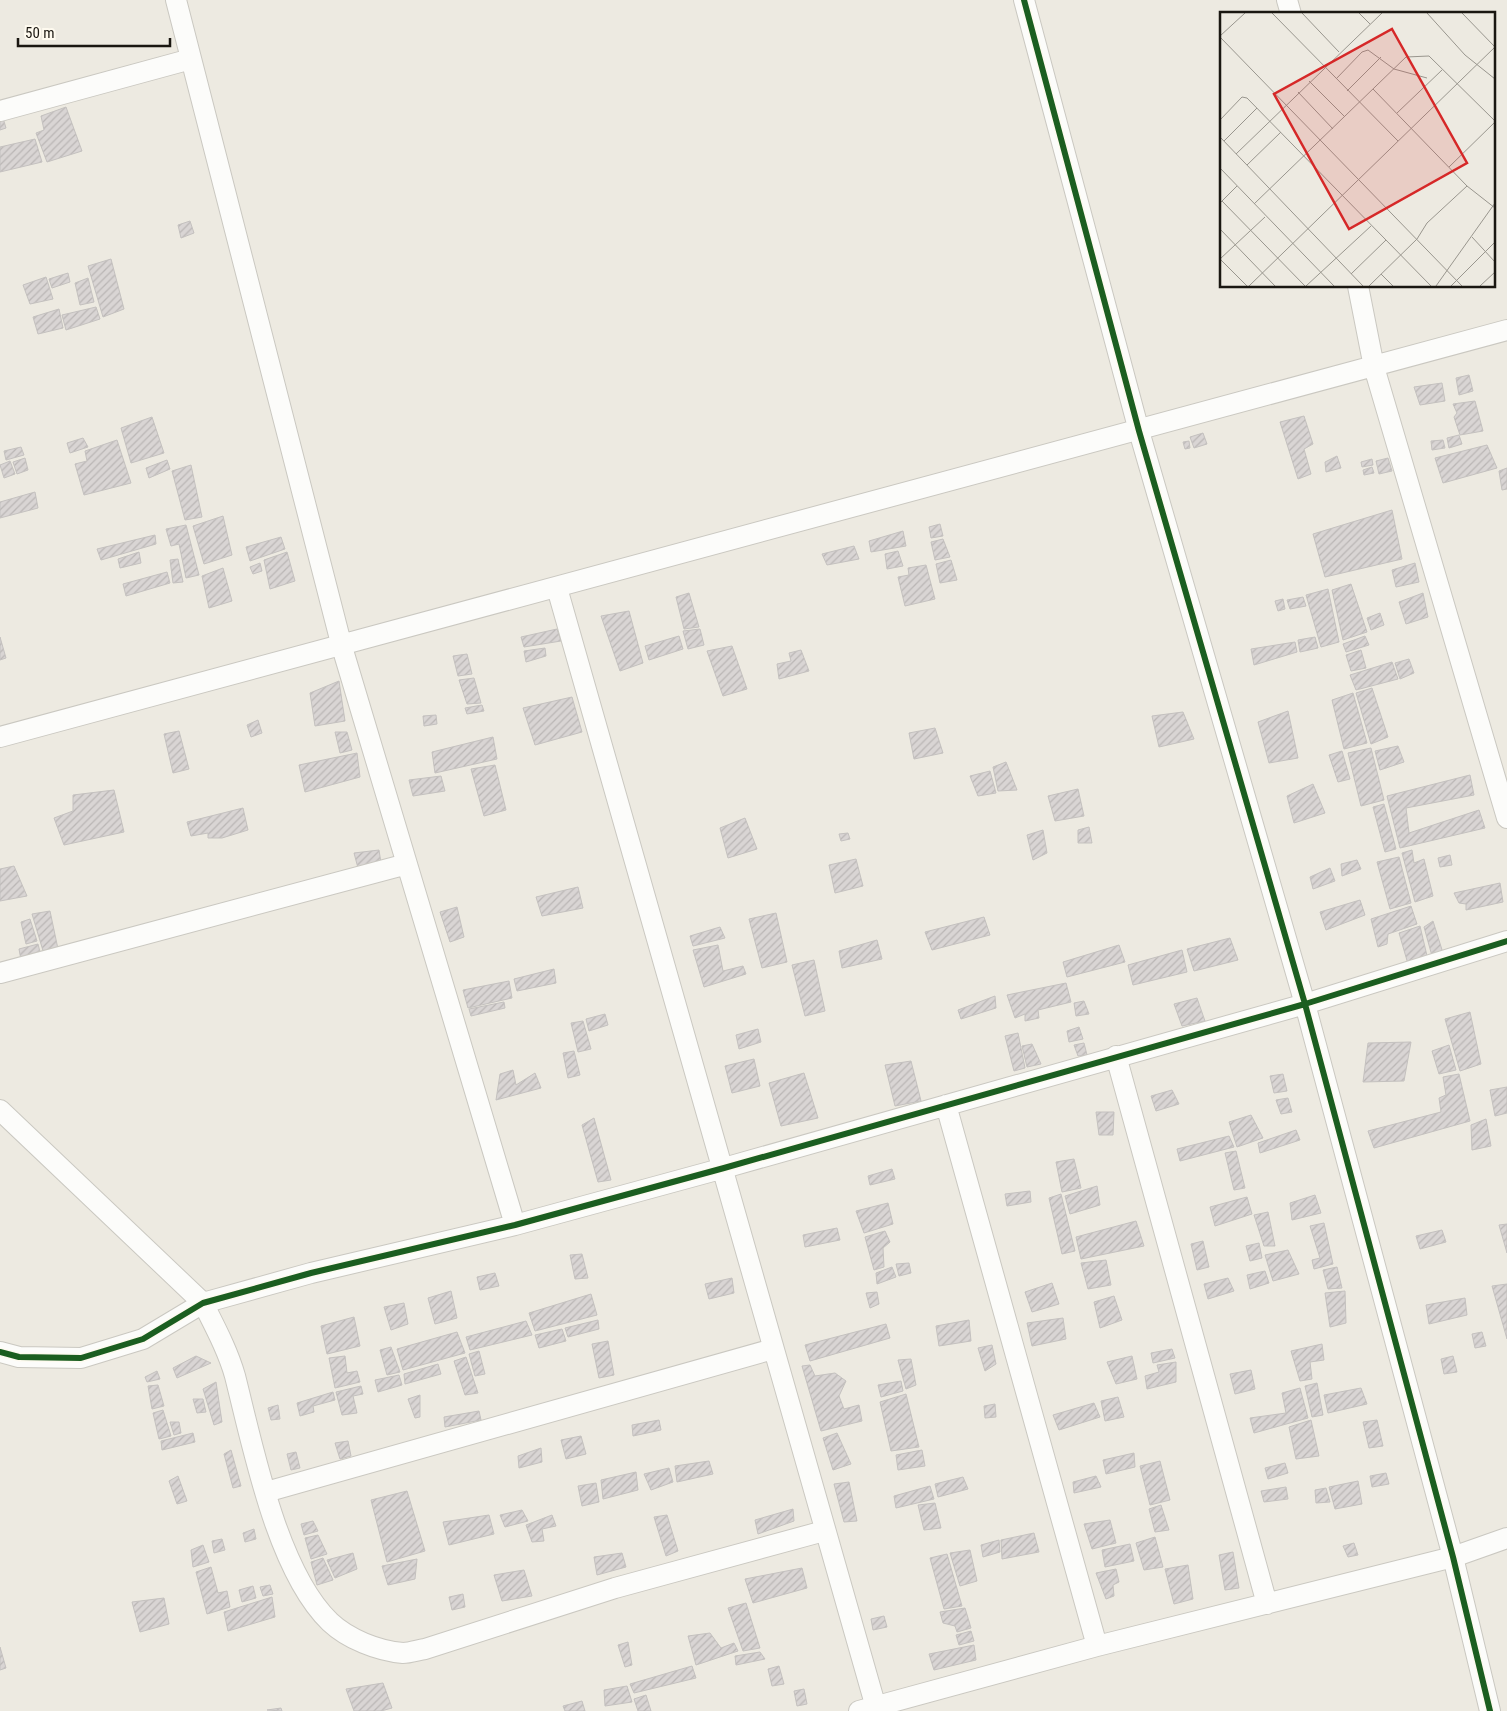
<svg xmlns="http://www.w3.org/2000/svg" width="1507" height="1711" viewBox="0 0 1507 1711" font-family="'Roboto Condensed',sans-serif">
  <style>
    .building { fill: url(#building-hatch); stroke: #c4c1bf }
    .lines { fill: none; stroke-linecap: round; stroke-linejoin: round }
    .minor-casing { stroke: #cac8c1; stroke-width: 22 }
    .minor { stroke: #fcfcfa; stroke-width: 20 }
    .cycleway-casing { stroke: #fefaef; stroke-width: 9 }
    .cycleway { stroke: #1b5e20; stroke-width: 6 }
    .inset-road { fill: none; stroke: #99968e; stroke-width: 1 }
    .view { fill: #d62828; fill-opacity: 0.15; stroke: #d62828; stroke-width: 2.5 }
    .inset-edge { fill: none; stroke: #1a1711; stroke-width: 2.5 }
  </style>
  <defs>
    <pattern id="building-hatch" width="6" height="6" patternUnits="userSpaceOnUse" patternTransform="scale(1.25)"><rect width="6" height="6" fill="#d9d5d4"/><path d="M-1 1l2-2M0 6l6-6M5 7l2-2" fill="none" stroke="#bab6b5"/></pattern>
  </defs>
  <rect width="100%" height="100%" fill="#edeae1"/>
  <!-- building -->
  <path class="building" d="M66,107L82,151L47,162L36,133L44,130L41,116Z
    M3,118L6,128L0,130V119Z
    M35,139L42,162L0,172V147Z
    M190,221L194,233L181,238L178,225Z
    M111,259L124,309L103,317L88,266Z
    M68,273L70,282L52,288L49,279Z
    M46,277L53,299L30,304L23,285Z
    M88,278L94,302L80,305L75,283Z
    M96,307L100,319L66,330L62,315Z
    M59,309L63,328L38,334L33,317Z
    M1469,375L1473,391L1459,395L1456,378Z
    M1442,383L1445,401L1420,405L1414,387Z
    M1475,401L1483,431L1460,435L1454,417L1457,413L1453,404Z
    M1304,416L1313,444L1304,449L1311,474L1298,479L1280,422Z
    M152,417L164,453L131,463L121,428Z
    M1203,433L1207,444L1194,448L1190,437Z
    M1459,435L1462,444L1449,448L1447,438Z
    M83,438L88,447L70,453L67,443Z
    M117,440L131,483L84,495L75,464L87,461L85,451Z
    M1443,440L1445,448L1432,450L1431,441Z
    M1189,441L1190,448L1185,449L1183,442Z
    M1487,445L1497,468L1443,483L1435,458Z
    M21,447L24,455L6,460L4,451Z
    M1337,456L1341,468L1326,472L1325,462Z
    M25,458L28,470L17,474L13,462Z
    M1388,458L1392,471L1379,474L1376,461Z
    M1372,459L1373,465L1362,467L1361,462Z
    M167,460L170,469L149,478L146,468Z
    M10,461L15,474L4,478L0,465Z
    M191,465L202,517L185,520L172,471Z
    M1372,467L1374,473L1364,475L1363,470Z
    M1507,468V489L1502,490L1499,471Z
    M35,492L38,508L0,518V502Z
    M1392,510L1402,559L1325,577L1313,534Z
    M223,516L232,555L204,564L193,526Z
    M940,524L943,536L931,538L929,527Z
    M186,525L199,575L186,578L179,544L171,546L166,529Z
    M903,531L906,546L871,552L869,541Z
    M155,535L156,544L101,560L97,549Z
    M281,537L285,549L250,561L246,547Z
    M943,539L950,557L935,560L931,542Z
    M854,546L859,559L827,565L822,554Z
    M898,551L903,566L887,569L885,554Z
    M139,552L141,563L120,568L118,559Z
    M287,552L295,581L270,589L264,560Z
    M178,559L183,582L173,583L170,560Z
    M951,560L957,580L940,583L936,564Z
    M260,563L262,571L253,574L250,567Z
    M1415,563L1419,582L1396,587L1392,570Z
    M926,565L935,599L905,606L898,577L909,575L908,568Z
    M223,568L232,601L209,608L202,576Z
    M167,572L170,583L126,596L123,584Z
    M1351,584L1367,632L1343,640L1332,590Z
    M1328,589L1339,642L1321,647L1306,595Z
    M689,593L699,627L684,629L676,597Z
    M1423,593L1428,617L1406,624L1399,602Z
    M1303,597L1306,606L1290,609L1287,600Z
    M1283,599L1285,609L1278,611L1275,601Z
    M629,611L643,663L620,671L601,616Z
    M1380,613L1384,625L1371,630L1367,618Z
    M557,629L561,641L524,647L521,637Z
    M700,629L704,645L688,649L683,631Z
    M679,636L683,649L649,660L645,646Z
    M1365,636L1369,645L1346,652L1343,644Z
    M0,637L6,658L0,660Z
    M1315,637L1318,648L1300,652L1298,640Z
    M1295,642L1297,652L1254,665L1251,649Z
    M732,646L747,689L723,696L707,651Z
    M545,648L546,656L526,662L524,651Z
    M801,650L809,671L779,679L777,664L791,661L789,653Z
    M1361,650L1366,668L1351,671L1346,655Z
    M467,654L472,674L458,676L453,656Z
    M1409,659L1414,673L1400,679L1395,663Z
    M1392,662L1398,679L1356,690L1350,675Z
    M474,678L481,703L467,704L459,680Z
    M339,681L345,721L315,726L310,693Z
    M1372,688L1388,737L1371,744L1356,693Z
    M1353,693L1367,743L1344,749L1332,700Z
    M572,697L582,732L535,745L523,708Z
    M482,705L484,711L467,714L465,708Z
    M1288,711L1298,758L1269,763L1258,722Z
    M1183,712L1194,739L1159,747L1152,716Z
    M436,715L437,724L424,726L423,716Z
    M258,720L262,733L251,737L247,725Z
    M935,728L943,753L914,759L909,733Z
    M179,731L189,769L173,773L164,734Z
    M335,732H347L352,750L340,753Z
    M493,737L497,759L435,773L432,752Z
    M1398,746L1404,762L1380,770L1375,751Z
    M1371,748L1384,800L1361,806L1348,753Z
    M1342,751L1350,779L1338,782L1329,755Z
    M357,753L360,777L305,792L299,765Z
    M1006,762L1017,790L998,791L993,767Z
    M495,765L506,810L484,816L471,769Z
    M990,771L996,793L978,796L970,776Z
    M1470,775L1474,795L1406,808L1409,833L1479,810L1485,828L1400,848L1387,796Z
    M441,776L445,791L413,796L409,780Z
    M1313,784L1325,813L1294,823L1287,796Z
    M1078,789L1084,816L1055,821L1048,796Z
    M114,790L124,832L64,845L54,818L73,811V795Z
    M1384,804L1396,849L1385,852L1373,807Z
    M243,808L248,830L222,838H208V833L191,836L187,822Z
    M745,818L757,849L728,858L720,828Z
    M1089,827L1092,843H1078V830Z
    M1043,830L1047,853L1033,860L1027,835Z
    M848,833L850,839L841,841L839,834Z
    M379,850L381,863L358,868L354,853Z
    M1412,850L1414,863L1424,859L1433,896L1415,902L1402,853Z
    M1450,855L1452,865L1440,867L1438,858Z
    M1399,857L1411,903L1390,909L1377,862Z
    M856,859L863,886L835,893L829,865Z
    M1357,860L1361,869L1342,876L1341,864Z
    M14,866L27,896L0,901V869Z
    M1330,868L1335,881L1313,889L1310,877Z
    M1500,883L1503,902L1466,910V904L1459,903L1454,893Z
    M578,887L583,908L542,916L536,897Z
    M1360,900L1365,915L1326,930L1320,912Z
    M1411,906L1417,924L1388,934L1387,944L1378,947L1371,919Z
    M457,907L464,937L450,942L440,912Z
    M50,911L58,949L44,954L32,914Z
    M776,913L787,962L762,968L749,919Z
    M984,917L990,935L932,950L925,932Z
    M30,919L37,941L26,944L21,922Z
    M1433,921L1443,953L1432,956L1424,927Z
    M1420,926L1428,960L1408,964L1399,933Z
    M720,927L725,938L693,946L690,936Z
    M1230,938L1238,960L1194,971L1187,949Z
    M877,940L882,959L842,968L839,951Z
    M38,944L41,956L21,960L19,949Z
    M718,945L723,971L743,966L746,974L704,987L693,950Z
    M1119,945L1125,962L1067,977L1063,962Z
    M1182,950L1187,972L1133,985L1128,965Z
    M814,960L825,1011L805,1016L792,965Z
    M554,969L556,983L517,991L514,979Z
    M509,981L512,998L468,1008L463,990Z
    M1066,983L1071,1002L1038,1010L1039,1018L1025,1021V1014L1015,1018L1007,995Z
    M995,996L996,1008L961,1019L958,1010Z
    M1197,998L1205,1021L1182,1026L1174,1004Z
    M1084,1001L1089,1014L1076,1016L1074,1003Z
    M504,1002L505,1008L471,1016L469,1009Z
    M1470,1012L1481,1064L1460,1071L1445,1019Z
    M605,1014L608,1025L589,1031L586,1019Z
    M583,1021L591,1049L578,1052L571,1023Z
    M1079,1027L1083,1039L1069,1042L1067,1031Z
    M758,1029L761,1042L739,1049L736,1035Z
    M1018,1033L1025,1068L1014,1071L1005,1036Z
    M1411,1042L1404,1081L1363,1082L1368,1043Z
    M1084,1043L1087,1055L1078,1056L1074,1045Z
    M1032,1044L1041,1064L1027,1067L1022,1046Z
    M1449,1045L1456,1070L1439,1074L1432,1051Z
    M574,1051L580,1075L568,1078L563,1053Z
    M754,1059L760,1086L732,1093L725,1066Z
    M911,1061L921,1101L895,1106L885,1065Z
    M513,1070L516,1085L535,1073L541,1088L496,1100L500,1074Z
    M804,1073L818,1118L781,1126L769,1083Z
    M1283,1074L1287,1091L1274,1093L1270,1076Z
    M1459,1074L1470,1121L1374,1148L1368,1131L1441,1112L1439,1098L1446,1095L1443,1077Z
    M1507,1087V1113L1495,1116L1490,1090Z
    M1172,1090L1179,1104L1156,1111L1151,1096Z
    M1288,1098L1292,1112L1281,1114L1276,1100Z
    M1096,1112H1114L1113,1135H1099Z
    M1251,1115L1263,1138L1237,1147L1229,1122Z
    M594,1118L611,1180L598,1182L582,1125Z
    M1486,1119L1491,1146L1472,1150L1471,1125Z
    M1296,1130L1300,1140L1260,1153L1258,1143Z
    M1229,1136L1234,1147L1180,1161L1177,1149Z
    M1236,1151L1245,1188L1234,1190L1225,1153Z
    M1074,1159L1081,1188L1062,1192L1056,1162Z
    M892,1169L895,1179L870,1185L868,1176Z
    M1097,1186L1100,1205L1070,1214L1065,1196Z
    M1030,1191L1031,1202L1007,1206L1005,1194Z
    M1061,1194L1075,1251L1062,1254L1049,1198Z
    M1315,1195L1321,1213L1292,1220L1290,1203Z
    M1247,1197L1252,1214L1215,1226L1210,1207Z
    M888,1203L893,1224L864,1233L856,1211Z
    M1268,1212L1275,1246H1264L1254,1215Z
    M1136,1221L1144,1246L1081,1259L1076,1237Z
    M1324,1223L1333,1264L1314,1269L1312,1260L1320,1258L1310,1226Z
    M1507,1224V1253L1499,1225Z
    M837,1228L840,1240L805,1247L803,1235Z
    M1442,1230L1446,1242L1420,1249L1416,1236Z
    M885,1231L890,1242L883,1248L884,1267L874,1270L865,1237Z
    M1203,1241L1209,1267L1197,1270L1191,1244Z
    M1259,1243L1262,1258L1250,1261L1246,1246Z
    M1288,1250L1299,1274L1273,1281L1265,1255Z
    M582,1254L588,1278L575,1279L570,1255Z
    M1106,1260L1111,1285L1088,1289L1081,1263Z
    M909,1263L911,1273L899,1276L896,1264Z
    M892,1267L896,1277L877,1284L876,1273Z
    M1337,1267L1342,1288L1328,1289L1323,1270Z
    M1265,1271L1269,1283L1250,1289L1247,1275Z
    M495,1273L499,1286L480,1290L477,1277Z
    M732,1278L734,1293L709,1299L705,1284Z
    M1228,1278L1234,1291L1208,1299L1204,1284Z
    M1052,1283L1059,1304L1032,1312L1025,1292Z
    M1507,1284V1339L1492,1286Z
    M451,1291L457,1318L435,1324L428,1298Z
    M1345,1291L1346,1323L1330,1327L1325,1293Z
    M877,1292L879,1304L870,1308L866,1293Z
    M591,1294L597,1315L535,1331L529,1313Z
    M1114,1296L1122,1320L1100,1328L1094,1302Z
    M1465,1298L1467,1315L1429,1324L1426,1305Z
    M404,1303L408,1324L391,1330L384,1307Z
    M354,1317L360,1346L327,1354L321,1326Z
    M1063,1318L1066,1339L1032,1346L1027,1323Z
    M598,1320L599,1329L568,1337L565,1328Z
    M969,1320L971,1341L939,1346L936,1326Z
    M526,1321L532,1335L470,1350L466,1337Z
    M886,1324L890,1338L810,1361L805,1345Z
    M562,1329L566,1341L539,1348L535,1335Z
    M457,1332L465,1353L403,1370L397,1349Z
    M1482,1332L1486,1346L1475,1348L1472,1334Z
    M608,1341L614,1375L599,1378L592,1344Z
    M1322,1344L1324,1360L1310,1362L1312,1379L1300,1381L1291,1351Z
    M992,1345L996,1364L985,1371L978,1348Z
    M391,1347L400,1372L387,1375L380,1350Z
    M1172,1349L1175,1358L1153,1363L1151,1353Z
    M479,1351L485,1374L475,1376L469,1354Z
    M196,1356L211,1363L177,1378L173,1368Z
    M345,1356L347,1373L357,1371L360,1382L335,1388L329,1358Z
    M1132,1356L1137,1379L1116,1384L1107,1362Z
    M1453,1356L1457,1372L1444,1374L1441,1359Z
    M466,1357L478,1393L465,1395L454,1361Z
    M911,1359L916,1385L906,1389L898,1360Z
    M1176,1362V1382L1147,1389L1145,1376L1159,1372L1157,1365Z
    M438,1364L441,1374L405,1384L404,1374Z
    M810,1365L815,1376L835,1373L846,1381L839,1396L844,1409L859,1405L862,1421L821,1431L802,1366Z
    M1251,1370L1255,1389L1235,1394L1230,1374Z
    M157,1371L160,1379L147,1382L145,1377Z
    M399,1375L402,1385L378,1392L375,1380Z
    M901,1381L903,1391L881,1397L878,1385Z
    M216,1382L222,1422L214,1425L203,1389Z
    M1317,1383L1323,1415L1312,1417L1305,1386Z
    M158,1385L164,1406L152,1409L148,1386Z
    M361,1386L363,1394L353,1396L357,1413L342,1415L336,1392Z
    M1300,1388L1308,1418L1254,1433L1250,1418L1286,1413L1282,1393Z
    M1361,1388L1367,1404L1328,1413L1324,1395Z
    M333,1392L335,1400L313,1406L314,1412L300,1416L297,1403Z
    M906,1394L919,1447L891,1451L880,1402Z
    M420,1395V1417L415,1418L408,1399Z
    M1118,1397L1124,1417L1105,1421L1101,1401Z
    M193,1399H203L206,1412L197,1413Z
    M1094,1403L1100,1417L1059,1430L1053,1415Z
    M995,1404L996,1417L985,1418L984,1406Z
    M278,1405L280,1419L271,1420L268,1408Z
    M163,1410L171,1436L159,1439L153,1413Z
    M479,1411L481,1420L445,1427L444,1417Z
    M659,1420L661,1430L633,1436L632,1425Z
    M1311,1420L1319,1456L1296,1459L1289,1427Z
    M1377,1420L1383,1446L1369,1448L1363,1422Z
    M170,1422H179L181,1433L174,1435Z
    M193,1433L195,1442L162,1450L161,1441Z
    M837,1433L851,1464L833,1470L823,1438Z
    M581,1436L586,1454L566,1459L561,1440Z
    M348,1441L351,1456L340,1459L335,1443Z
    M541,1448L542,1462L519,1468L518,1456Z
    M231,1450L241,1486L233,1488L224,1454Z
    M922,1450L925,1466L898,1470L896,1455Z
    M296,1452L300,1468L291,1470L287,1454Z
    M1134,1453L1135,1467L1106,1474L1103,1460Z
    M709,1461L713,1474L677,1482L675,1466Z
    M1160,1461L1170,1500L1150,1505L1140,1466Z
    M1285,1463L1288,1473L1268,1479L1265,1468Z
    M669,1468L673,1482L651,1490L644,1474Z
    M636,1472L638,1490L603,1499L601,1480Z
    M1386,1473L1389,1484L1372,1487L1370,1476Z
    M178,1476L187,1501L177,1504L169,1481Z
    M1096,1476L1101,1487L1074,1493L1073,1482Z
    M963,1477L968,1489L938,1497L935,1484Z
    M1358,1481L1362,1504L1335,1509L1329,1487Z
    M849,1482L857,1521L844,1522L834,1484Z
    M596,1483L599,1502L582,1506L578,1486Z
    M930,1486L934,1499L896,1508L894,1496Z
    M1286,1487L1288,1499L1264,1502L1261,1491Z
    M1326,1488L1330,1502L1316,1503L1315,1490Z
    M407,1491L425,1551L387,1562L371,1500Z
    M935,1503L941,1528L924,1530L918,1505Z
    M1161,1505L1169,1530L1155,1532L1149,1509Z
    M793,1509L794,1521L758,1534L755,1520Z
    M522,1510L528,1521L505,1527L500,1515Z
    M489,1515L494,1534L449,1545L443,1522Z
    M552,1515L556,1526L542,1529L544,1541L532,1542L526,1525Z
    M667,1515L678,1551L666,1556L654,1517Z
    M1110,1520L1116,1543L1092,1549L1084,1524Z
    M313,1521L318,1531L304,1535L301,1524Z
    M254,1529L256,1539L245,1542L243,1533Z
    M1034,1533L1039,1552L1002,1559L1001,1540Z
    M318,1535L327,1554L311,1559L305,1538Z
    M1155,1537L1163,1567L1144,1570L1136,1543Z
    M222,1539L225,1550L214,1553L212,1541Z
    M999,1540L1000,1552L983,1557L981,1545Z
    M1354,1543L1358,1555L1348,1557L1343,1546Z
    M1130,1544L1134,1561L1105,1567L1102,1550Z
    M203,1545L209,1562L193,1567L191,1550Z
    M970,1550L977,1581L960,1586L950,1553Z
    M1233,1552L1239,1588L1225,1590L1219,1555Z
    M353,1553L357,1569L335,1578L327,1560Z
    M622,1553L626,1567L597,1575L594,1557Z
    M947,1554L962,1606L944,1609L930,1558Z
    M323,1558L333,1580L317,1585L311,1562Z
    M417,1559L415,1579L388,1585L382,1566Z
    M1188,1565L1193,1599L1174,1604L1165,1569Z
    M211,1567L218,1593L227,1591L230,1607L207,1614L196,1572Z
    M802,1568L807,1588L753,1603L745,1579Z
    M1116,1569L1119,1582L1113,1585L1114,1596L1106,1599L1096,1573Z
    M524,1570L532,1596L502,1601L494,1575Z
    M270,1585L273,1594L263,1596L260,1587Z
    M253,1586L256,1598L242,1602L239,1590Z
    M463,1594L465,1607L452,1610L449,1597Z
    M272,1597L275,1617L228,1631L224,1612Z
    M164,1598L169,1624L140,1632L132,1602Z
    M746,1603L760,1648L743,1651L728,1608Z
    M965,1608L971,1628L957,1632L955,1626L943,1623L940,1612Z
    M884,1616L887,1627L873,1630L871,1619Z
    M971,1631L974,1641L959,1645L956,1635Z
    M710,1633L721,1648L734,1643L738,1651L696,1665L688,1636Z
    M628,1642L632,1665L625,1667L618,1645Z
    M974,1645L976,1660L934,1670L929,1654Z
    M0,1647L6,1668L0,1670Z
    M760,1652L765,1659L736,1665L735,1656Z
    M692,1666L696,1678L634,1693L630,1684Z
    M779,1666L784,1684L772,1686L768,1669Z
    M383,1683L392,1708L381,1711H354L346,1689Z
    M627,1686L632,1702L605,1706L604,1690Z
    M804,1689L807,1704L797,1706L794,1691Z
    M646,1695L651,1711H638L634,1699Z
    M582,1701L585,1711H565L563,1706Z
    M281,1708L282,1711L267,1710Z"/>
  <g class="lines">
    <defs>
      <path id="minor" d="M176,0L342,647L515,1225
        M1024,0L1139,431L1305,1004L1453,1557L1490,1711
        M1287,0L1291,14
        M0,111L191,59
        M1358,286L1374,367L1507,818
        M557,588L877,1711
        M0,737L1507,330
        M0,973L407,864
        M1116,1056L1267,1604
        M946,1105L1097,1646
        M0,1110L203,1303C215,1327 228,1351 235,1376C253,1447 277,1571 330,1622C348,1639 378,1651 403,1653C410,1653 418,1650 425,1649L615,1588L824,1531
        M0,1352L19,1357L81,1358L143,1339L203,1303L311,1273L515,1225L724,1168L1305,1004L1507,941
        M266,1492L773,1349
        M859,1711L1097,1646L1453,1557L1507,1538"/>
    </defs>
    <!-- minor casing -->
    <use href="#minor" class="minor-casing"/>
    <!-- minor -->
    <use href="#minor" class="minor"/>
    <defs>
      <path id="cycleway" d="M1024,0L1139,431L1305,1004L1453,1557L1490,1711
        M0,1352L19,1357L81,1358L143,1339L203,1303L311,1273L515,1225L724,1168L1305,1004L1507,941"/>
    </defs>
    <!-- cycleway casing -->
    <use href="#cycleway" class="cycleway-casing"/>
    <!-- cycleway -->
    <use href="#cycleway" class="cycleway"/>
  </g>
  <!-- overview -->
  <g transform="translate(1220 12)">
    <rect width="275" height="275" fill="#edeae1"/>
    <path class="inset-road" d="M52,1L178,129M82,1L119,40M139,1L150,12M207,1L245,43L275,67M242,1L275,35M0,24L25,1M0,25L242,274M116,67L142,40L148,38L174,57L207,66M89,69L125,105M153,77L247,174L275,196M127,79L161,45M78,80L113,117M177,101L222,58M0,108L22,85L27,86L211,274M0,125L143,274M4,129L37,96M16,142L162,1M27,153L61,120M229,155L275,110M0,156L114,274M2,189L85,274M0,191L17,174M34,192L186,45L209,44L275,109M0,217L55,274M252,225L275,250M0,247L45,205M0,247L27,274M131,262L166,228M161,262L173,274M29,274L275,35M86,274L151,214M149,274L197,227L207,211L247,174M216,274L275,191M231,274L275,230M260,274L275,260"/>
    <path class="view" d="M172,17L247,151L129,217L54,82Z"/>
    <rect width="275" height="275" class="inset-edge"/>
  </g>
  <!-- scale -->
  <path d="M18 38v8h152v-8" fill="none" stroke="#1a1711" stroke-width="2.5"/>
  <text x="25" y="38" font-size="15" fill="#1a1711" stroke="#fefaef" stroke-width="4" paint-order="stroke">50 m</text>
</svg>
